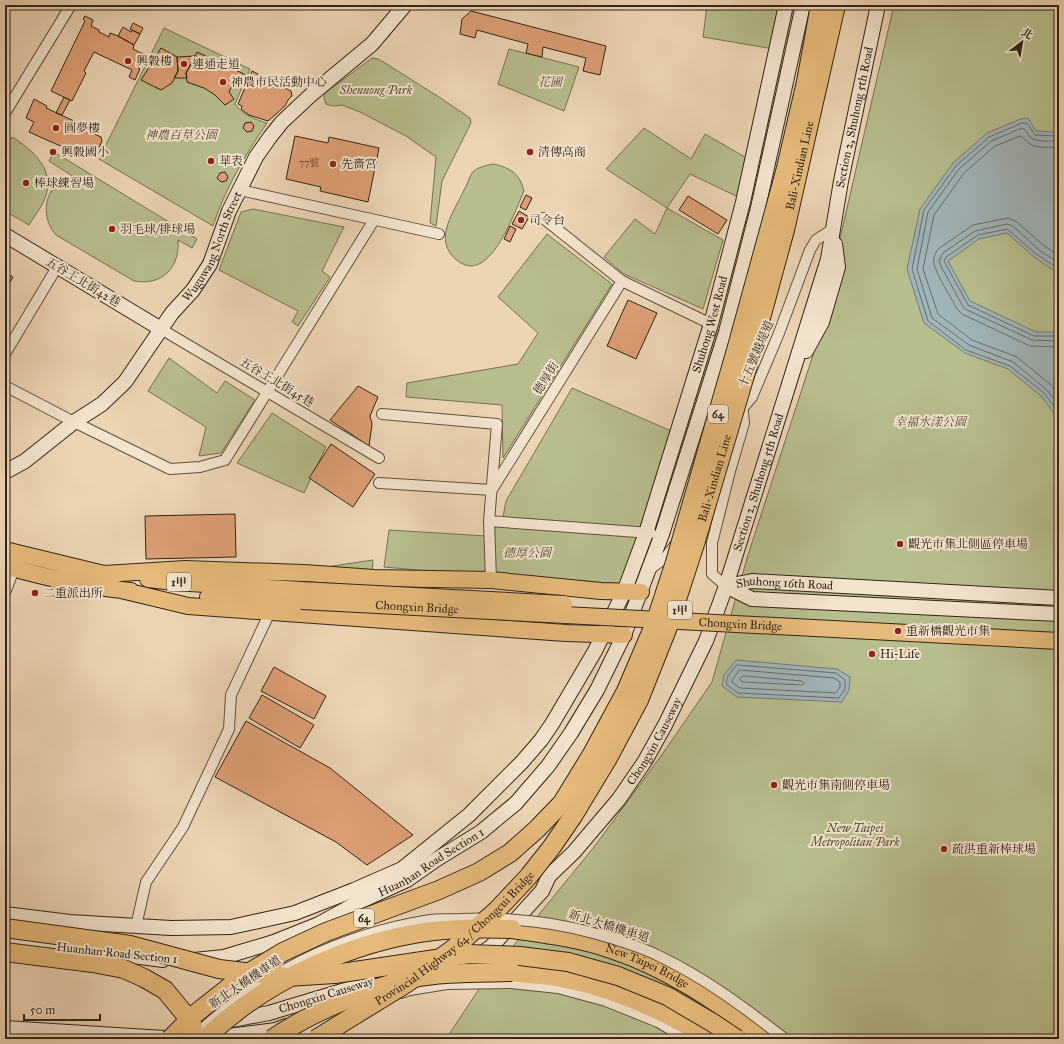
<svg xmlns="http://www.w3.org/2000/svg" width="1064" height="1044" viewBox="0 0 1064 1044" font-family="'IM FELL Great Primer','Noto Serif TC',serif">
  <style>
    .green { fill: #b8bd8d; stroke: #757152 }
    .water { fill: #a0b5ba; stroke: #747b79 }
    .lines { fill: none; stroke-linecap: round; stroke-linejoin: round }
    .shore { stroke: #696d69; stroke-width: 1 }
    .building { fill: #de9f76; stroke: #322518 }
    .street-casing { stroke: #61513f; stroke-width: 12 }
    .secondary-casing { stroke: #322518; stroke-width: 16 }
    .primary-casing { stroke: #322518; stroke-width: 18 }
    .highway-casing { stroke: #322518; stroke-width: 20 }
    .street { stroke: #f3e4ce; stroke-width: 10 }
    .secondary { stroke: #f3e4ce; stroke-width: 14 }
    .primary { stroke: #e6ba7a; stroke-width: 16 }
    .highway { stroke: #e6ba7a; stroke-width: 18 }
    .street-bridge-casing { stroke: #61513f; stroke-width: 12; stroke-linecap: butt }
    .primary-bridge-casing { stroke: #322518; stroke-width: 18; stroke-linecap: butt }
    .highway-bridge-casing { stroke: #322518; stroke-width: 20; stroke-linecap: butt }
    .street-bridge { stroke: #f3e4ce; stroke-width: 10 }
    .primary-bridge { stroke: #e6ba7a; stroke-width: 16 }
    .highway-bridge { stroke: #e6ba7a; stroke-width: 18 }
    .poi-dot { fill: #8f2418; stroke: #f3e4ce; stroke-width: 1.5 }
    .labels { text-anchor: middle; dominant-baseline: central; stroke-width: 4; stroke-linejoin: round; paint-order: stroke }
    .number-label { font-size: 10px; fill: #5d4430 }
    .shield { fill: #f3e4ce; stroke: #6c5e4f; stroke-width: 1 }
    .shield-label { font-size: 11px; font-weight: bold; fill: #322518 }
    .poi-label { font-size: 12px; fill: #322518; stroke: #f3e4ce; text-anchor: start }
    .park-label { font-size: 12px; font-style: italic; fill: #544b35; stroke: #f3e4ce }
    .street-label { font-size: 12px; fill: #322518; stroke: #f3e4ce }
  </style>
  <rect width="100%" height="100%" fill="#edd5b4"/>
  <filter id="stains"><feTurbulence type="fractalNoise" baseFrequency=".005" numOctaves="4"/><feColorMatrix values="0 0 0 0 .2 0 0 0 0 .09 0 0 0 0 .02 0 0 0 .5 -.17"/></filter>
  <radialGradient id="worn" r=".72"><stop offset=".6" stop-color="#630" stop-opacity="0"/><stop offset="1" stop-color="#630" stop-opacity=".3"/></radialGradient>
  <!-- green -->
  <path class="green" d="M707,5H783L774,49L703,37Z
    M894,5H1059V1039H446L483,983L594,847L661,756L712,682L748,555L813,355Z
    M164,28L250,69L235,104C243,115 254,119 267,123C245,155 225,189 213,226L99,159Z
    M509,49L579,67L564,111L498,84Z
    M372,58L378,59L385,63L439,97L470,118L471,123L442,181L436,226L430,223L436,157L406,136L360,112L342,105L333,106L326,104L324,98L325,93Z
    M644,128L691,159L705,134L750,160L738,197L690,174L667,208L723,240L703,309L624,274L604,257L635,219L655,234L667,208L606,169Z
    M12,137C33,150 56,170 45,198C42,207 34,216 29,225L5,211V148Z
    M54,152L197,239L192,248L178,240C180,268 162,286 134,281L56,235C44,222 42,198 56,186C62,181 70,180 77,179L49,161Z
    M494,164C512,169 519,173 524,191C515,211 491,281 461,263C454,259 448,252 446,244C442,226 457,206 464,190C467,185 469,178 472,173C477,167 487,165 494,164Z
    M253,209L344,227L322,271L330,277L298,326L292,322L298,311L219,270L241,212Z
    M547,234L612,284L503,458L502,405L406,397L407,383L518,364L538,333L498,297Z
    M169,358L217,393L225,381L255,400L221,453L199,456L206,427L148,391Z
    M572,388L676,433L645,527H581L654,533L629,584L613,586L493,579L494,522H502L506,501Z
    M272,413L326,447L304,493L237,463Z
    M389,530L487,536L485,576L384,567Z
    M373,560L372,571L319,568Z"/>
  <!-- water -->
  <path class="water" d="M1028,118L1036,131L1054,132L1059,128V274L1034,257L1007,233L979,239L948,261L970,301L1036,332H1059V420L1041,396L1008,369L965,353L924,323L907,269L920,209L953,163L987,133L1021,119Z
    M736,660L837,669L850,677L849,690L842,702L737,697L722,686L724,675Z"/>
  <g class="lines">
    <!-- shore -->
    <path class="shore" d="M1059,133L1054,136L1035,135L1027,123H1022L989,137L956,166L924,210L912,269L928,321L966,350L1010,366L1044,393L1059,413
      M1059,140C1053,142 1035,142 1030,137C1028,135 1026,131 1024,129L1022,128L991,141L959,169L928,212L917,269L932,318L969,345L1013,362L1047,390L1059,405
      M1059,146C1051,148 1037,148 1030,144C1026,142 1024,138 1020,136L995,146L964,173L934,215L923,269L938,314L972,340L1017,357L1051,385L1059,395
      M1059,256L1043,245L1017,222L1008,218L973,225L938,249C935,254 933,258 934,264C936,274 952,299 957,309L962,314L1030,346L1059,347
      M1059,263L1039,250L1013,226L1007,224L975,231L943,253L939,261L941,266L962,305L965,309L1032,340L1059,341
      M1059,269L1036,254L1007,229L978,235L946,257L944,261L968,305L1034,336H1059
      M737,665L836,673L845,680V689L839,698L738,693L726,684L728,676Z
      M740,670L834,678L840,682V687L836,693L740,688L732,682L733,679Z
      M744,676L802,681L804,683L802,685L742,682L740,679Z"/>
  </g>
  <!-- building -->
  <path class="building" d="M471,11L606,46L600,75L583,71L586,58L543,47L542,57L526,53L528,44L477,30L475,38L460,34L462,19Z
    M85,16L93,20L91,26L99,30V32L109,37L110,33L118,36L134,45L133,49L145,55L138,68L140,69L135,80L129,77L132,70L94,52L84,71L86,73L72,101L51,91L85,21L83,19Z
    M133,23L143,28L140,34L130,29Z
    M123,27L131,32L132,30L140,34L134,45L118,36Z
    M161,48L177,57L178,71L172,83L161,90L141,80Z
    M197,52L246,75L243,82H234L229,92L234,99L225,105L215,95L204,88L187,82L186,73Z
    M195,56L186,73L187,78H174L178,71L177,57Z
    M252,71L291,91L292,96L288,100L285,106L268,121L249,115L241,109L242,106L238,104Z
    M64,97L70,100L62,115L56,113Z
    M34,99L47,106L46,108L74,121L72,124L101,137L102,141L97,153L95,152L92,157L84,154L83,156L29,132L34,122L26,118Z
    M251,122L254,126L252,131L247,132L243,128L245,123Z
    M295,136L328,143L329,137L379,148L368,202L320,191L321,187L286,179Z
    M225,172L228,177L226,181L221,182L217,178L220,173Z
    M526,195L532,198L526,210L520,207Z
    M688,196L727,220L718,234L679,210Z
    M519,211L529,217L522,229L512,224Z
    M510,226L516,229L510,242L504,239Z
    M5,272L13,277L5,291Z
    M628,300L657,313L636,359L607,346Z
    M358,386L378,397L370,416L372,424L369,446L330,420Z
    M331,444L375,474L353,507L309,478Z
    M235,514L236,557L146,559L145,516Z
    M274,667L326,696L314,719L261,691Z
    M262,695L314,725L300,748L249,718Z
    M246,721L330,768L413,835L367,865L336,842L215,777Z"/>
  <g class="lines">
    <defs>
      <path id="street" d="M5,113L71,5
        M240,190L439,234
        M543,218L622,281L711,324
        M161,329L379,458
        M5,354L57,267
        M5,386L74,422L170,469L200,467L225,460L374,220
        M740,411L752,397L779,333L810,250L816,240L833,229
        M382,414L497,424L489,521L491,580
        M379,483L492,490
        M493,488L622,281
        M489,521L651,533
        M649,570L665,558L675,545
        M726,586L712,574V543L730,471L744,423L742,401
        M5,593L14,569
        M136,926L146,882L183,827L229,729L231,695L270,612
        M401,993L410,990L447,984L511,983L558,988L606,1001L658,1022L687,1039
        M293,1039L340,1016"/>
      <g id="secondary">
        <path d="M5,235L161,329"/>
        <path d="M806,351L822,322L838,267L835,244"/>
        <path id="s1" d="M5,472L25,461L74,422L102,404L125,382L172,313L193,290L210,264L229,211L256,157L270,137L282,122L313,93L372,44L405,5"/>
        <path d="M726,586L752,599L1059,614"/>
        <path id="s2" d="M726,586L752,581L1059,598"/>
        <path id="s3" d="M5,914L70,922L171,928L231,927L295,913L354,890L402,869L469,815L522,762L541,740L552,724L595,651L624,592L646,533L711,324L743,202L786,5"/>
        <path d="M5,939L163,960"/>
        <path id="s4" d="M477,956L491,947L542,891L549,876L574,852L619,799L645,761L665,725L706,641L726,586L828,259L841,181L878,5"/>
        <path id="s5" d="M194,960L224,957L274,942L319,924L357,903L407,880L437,859L481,832L516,803L548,766L571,733L597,690L624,635L662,534L726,332L758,208L803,5"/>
        <path d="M226,1021L269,1013L372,982"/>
        <path d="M5,1028L180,1039"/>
        <path d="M204,1039L276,1030L286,1026"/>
      </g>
      <path id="primary" d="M5,550L104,574L115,575
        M5,566C47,578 88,587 131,591
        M104,574L185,569L304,573L374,578L491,580L601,591L641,592
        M148,579L174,582L301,590
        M121,590L188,606L566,633L624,635
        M208,597L301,601"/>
      <g id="highway">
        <path id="s6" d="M512,929C546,934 579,938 611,949C669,968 719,1003 767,1039"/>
        <path d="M512,972C528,974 545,975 561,978C614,988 664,1010 710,1039"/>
      </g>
    </defs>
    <!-- street casing -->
    <use href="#street" class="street-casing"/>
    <!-- secondary casing -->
    <use href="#secondary" class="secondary-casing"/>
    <!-- primary casing -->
    <use href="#primary" class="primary-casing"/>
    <!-- highway casing -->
    <use href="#highway" class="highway-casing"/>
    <!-- street -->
    <use href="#street" class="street"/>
    <!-- secondary -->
    <use href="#secondary" class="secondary"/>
    <!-- primary -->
    <use href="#primary" class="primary"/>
    <!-- highway -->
    <use href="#highway" class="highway"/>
    <defs>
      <path id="street-bridge" d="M192,1039C256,975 341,934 430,920C440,919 450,919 460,919C506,917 552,921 597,934C618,940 639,946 659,956C705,978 745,1008 785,1039"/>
      <g id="primary-bridge">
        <path d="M301,590L564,604"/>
        <path id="s7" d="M301,601L1059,641"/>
      </g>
      <g id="highway-bridge">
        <path d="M5,928L130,945L219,969L287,977L335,974L469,954L520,956L568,962L618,976L667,996L713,1023L737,1039"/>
        <path d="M5,952L93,963L124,969L144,978L165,990L192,1023L193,1030"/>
        <path d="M170,1039L195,1014L243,976L283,952L326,932L439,890L479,872L510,853L537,829L562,803L592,754L626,691L655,623L675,562L738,343L785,172L806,82L820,5"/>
        <path d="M205,1039C264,981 352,941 433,931C460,928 486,928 512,929"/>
        <path d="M272,1039C308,1014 366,989 409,979C442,972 478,973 512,972"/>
        <path id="s8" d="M316,1039L407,983L454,948L497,910L528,877L551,848L573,816L608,758L639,700L668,627L695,544L749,362L785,230L836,5"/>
      </g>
    </defs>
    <!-- street-bridge casing -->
    <use href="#street-bridge" class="street-bridge-casing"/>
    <!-- primary-bridge casing -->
    <use href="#primary-bridge" class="primary-bridge-casing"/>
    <!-- highway-bridge casing -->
    <use href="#highway-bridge" class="highway-bridge-casing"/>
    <!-- street-bridge -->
    <use href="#street-bridge" class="street-bridge"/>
    <!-- primary-bridge -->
    <use href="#primary-bridge" class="primary-bridge"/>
    <!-- highway-bridge -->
    <use href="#highway-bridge" class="highway-bridge"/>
  </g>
  <!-- markers -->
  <g class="poi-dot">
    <circle cx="128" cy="61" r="4"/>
    <circle cx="184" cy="64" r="4"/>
    <circle cx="223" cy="82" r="4"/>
    <circle cx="56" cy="128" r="4"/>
    <circle cx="53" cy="152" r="4"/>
    <circle cx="530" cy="152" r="4"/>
    <circle cx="211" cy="161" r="4"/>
    <circle cx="333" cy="164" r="4"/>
    <circle cx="26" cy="183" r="4"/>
    <circle cx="521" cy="220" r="4"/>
    <circle cx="112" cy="229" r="4"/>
    <circle cx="900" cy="544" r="4"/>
    <circle cx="35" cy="593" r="4"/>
    <circle cx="898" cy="631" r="4"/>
    <circle cx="872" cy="654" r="4"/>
    <circle cx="774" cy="785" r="4"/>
    <circle cx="944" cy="849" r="4"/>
  </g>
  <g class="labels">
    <!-- number labels -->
    <g class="number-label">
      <text x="309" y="163">77號</text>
    </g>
    <!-- shield labels -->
    <g class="shield">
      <rect x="708" y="405" width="20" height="18" rx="3"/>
      <rect x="167" y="573" width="24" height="18" rx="3"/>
      <rect x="668" y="601" width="24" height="18" rx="3"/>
      <rect x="354" y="909" width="20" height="18" rx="3"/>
    </g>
    <g class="shield-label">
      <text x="718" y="414">64</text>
      <text x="179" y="582">1甲</text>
      <text x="680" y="610">1甲</text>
      <text x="364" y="918">64</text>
    </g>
    <!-- poi labels -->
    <g class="poi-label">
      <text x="136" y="61">興穀樓</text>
      <text x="192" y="64">連通走道</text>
      <text x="231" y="82">神農市民活動中心</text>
      <text x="64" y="128">圓夢樓</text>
      <text x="61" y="152">興穀國小</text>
      <text x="538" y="152">清傳高商</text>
      <text x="219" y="161">華表</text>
      <text x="341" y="164">先嗇宮</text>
      <text x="34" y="183">棒球練習場</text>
      <text x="529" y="220">司令台</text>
      <text x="120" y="229">羽毛球/排球場</text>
      <text x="908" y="544">觀光市集北側區停車場</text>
      <text x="43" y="593">二重派出所</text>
      <text x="906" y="631">重新橋觀光市集</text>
      <text x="880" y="654">Hi-Life</text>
      <text x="782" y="785">觀光市集南側停車場</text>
      <text x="952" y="849">疏洪重新棒球場</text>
    </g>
    <!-- park labels -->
    <g class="park-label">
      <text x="550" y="82">花圃</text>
      <text x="376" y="90">Shennong Park</text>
      <text x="181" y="135">神農百草公園</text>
      <text x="930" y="422">幸福水漾公園</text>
      <text x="527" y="553">德厚公園</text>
      <text x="855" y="828">New Taipei<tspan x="855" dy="14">Metropolitan Park</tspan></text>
    </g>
    <!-- street labels -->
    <g class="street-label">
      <text stroke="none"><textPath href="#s4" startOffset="939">Section 2, Shuhong 5th Road</textPath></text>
      <text stroke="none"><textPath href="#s8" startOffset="1036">Bali-Xindian Line</textPath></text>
      <text stroke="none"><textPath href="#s1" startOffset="313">Wuguwang North Street</textPath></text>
      <text transform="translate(83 282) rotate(31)">五谷王北街42巷</text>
      <text stroke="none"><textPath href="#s3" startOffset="1049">Shuhong West Road</textPath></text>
      <text transform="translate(756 354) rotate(-67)">十五號越堤道</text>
      <text transform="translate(546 378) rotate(-58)">德厚街</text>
      <text transform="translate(277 382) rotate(31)">五谷王北街45巷</text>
      <text stroke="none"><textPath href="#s8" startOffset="712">Bali-Xindian Line</textPath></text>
      <text stroke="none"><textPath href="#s4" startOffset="561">Section 2, Shuhong 5th Road</textPath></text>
      <text stroke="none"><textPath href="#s2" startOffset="59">Shuhong 16th Road</textPath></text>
      <text stroke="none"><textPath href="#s7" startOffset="116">Chongxin Bridge</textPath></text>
      <text stroke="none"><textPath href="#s7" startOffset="440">Chongxin Bridge</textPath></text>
      <text stroke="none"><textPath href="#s4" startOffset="281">Chongxin Causeway</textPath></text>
      <text stroke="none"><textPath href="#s5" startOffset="259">Huanhan Road Section 1</textPath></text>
      <text transform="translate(609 926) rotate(17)">新北大橋機車道</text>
      <text stroke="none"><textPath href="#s8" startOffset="172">Provincial Highway 64 / Chongcui Bridge</textPath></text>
      <text transform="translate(117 953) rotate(6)">Huanhan Road Section 1</text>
      <text stroke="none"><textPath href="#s6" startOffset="141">New Taipei Bridge</textPath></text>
      <text transform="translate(245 982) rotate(-34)">新北大橋機車道</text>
      <text transform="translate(326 995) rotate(-17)">Chongxin Causeway</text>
    </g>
  </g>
  <!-- margin -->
  <rect width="1064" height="1044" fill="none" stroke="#edd5b4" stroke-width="20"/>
  <rect x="6" y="6" width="1052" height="1032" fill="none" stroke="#322518" stroke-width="2"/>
  <rect x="10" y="10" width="1044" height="1024" fill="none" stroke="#322518"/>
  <!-- north arrow -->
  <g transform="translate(1022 42) rotate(31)" stroke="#f3e4ce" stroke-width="3" paint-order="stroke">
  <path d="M0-3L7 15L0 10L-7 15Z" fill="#322518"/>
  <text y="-6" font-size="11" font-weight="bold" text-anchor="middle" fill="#322518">北</text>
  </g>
  <!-- scale -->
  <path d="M24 1014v6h76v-6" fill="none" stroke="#322518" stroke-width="2"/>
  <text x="30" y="1014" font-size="12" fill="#322518" stroke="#f3e4ce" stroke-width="3" paint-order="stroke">50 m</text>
  <rect width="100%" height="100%" filter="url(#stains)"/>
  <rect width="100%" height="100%" fill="url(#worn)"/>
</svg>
